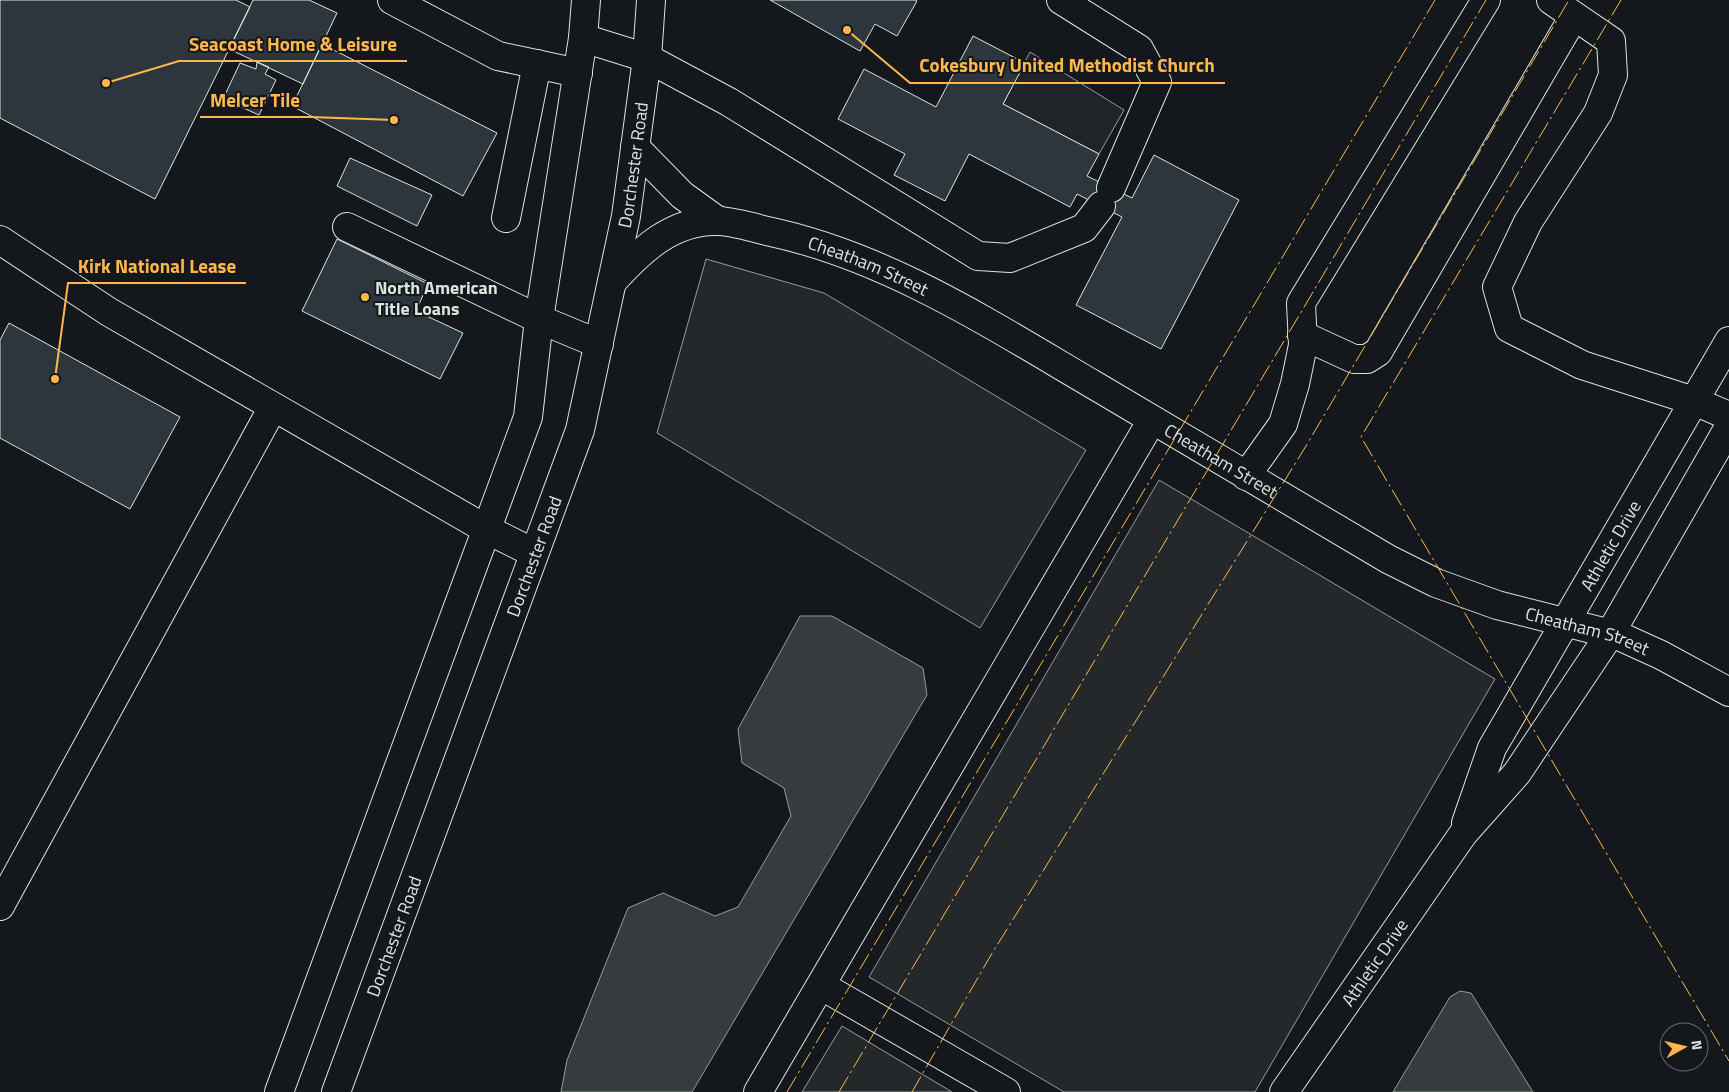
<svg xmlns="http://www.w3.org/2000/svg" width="1729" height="1092" viewBox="0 0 1729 1092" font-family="'Titillium Web',sans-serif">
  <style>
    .green { fill: #202428; stroke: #939e99 }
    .parking { fill: #24282b; stroke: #939e99 }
    .water { fill: #363b3e; stroke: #939e99 }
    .building { fill: #2c363c; stroke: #d8e6dc }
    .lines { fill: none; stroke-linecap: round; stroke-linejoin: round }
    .minor-casing { stroke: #d8e6dc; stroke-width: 30 }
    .major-casing { stroke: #d8e6dc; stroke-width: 30 }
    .minor { stroke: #14181c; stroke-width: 28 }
    .major { stroke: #14181c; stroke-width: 28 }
    .power { stroke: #ffb74d; stroke-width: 1; stroke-dasharray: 18 4 2.5 4; stroke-linecap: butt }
    .poi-dot { fill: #ffb74d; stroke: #14181c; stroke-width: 2 }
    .labels { text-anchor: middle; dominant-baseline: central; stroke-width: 4; stroke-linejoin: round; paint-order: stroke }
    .street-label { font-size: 18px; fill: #d8e6dc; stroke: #14181c }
    .poi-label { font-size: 18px; font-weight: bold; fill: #d8e6dc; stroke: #14181c; text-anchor: start }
    .leader { fill: none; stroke: #ffb74d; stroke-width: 2 }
    .callout-dot { fill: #ffb74d; stroke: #14181c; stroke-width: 2 }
    .callout-label { font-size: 19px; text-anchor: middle; font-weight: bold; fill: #ffb74d; stroke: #14181c; stroke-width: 4; stroke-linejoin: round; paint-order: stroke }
  </style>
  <rect width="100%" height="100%" fill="#14181c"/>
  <!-- green -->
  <path class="green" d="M1030,52L1124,110L1099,154L1003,104Z"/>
  <!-- parking -->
  <path class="parking" d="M706,259L824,293L1086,450L980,628L657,433Z
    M1159,480L1495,679L1255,1092H1064L869,977Z
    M842,1026L952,1092H802Z"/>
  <!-- water -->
  <path class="water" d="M800,616H832L923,668L927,695L692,1092H561L567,1060L628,908L663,893L715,916L738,907L791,816L784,788L742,763L738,729Z
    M1460,991L1471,993L1533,1092H1393L1450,997Z"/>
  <!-- building -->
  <path class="building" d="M0,0H236L250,7L155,199L0,118Z
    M253,0H309L337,13L303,84L229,49Z
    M770,0H915L917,1L897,36L875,24L860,51Z
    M973,36L1025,63L1003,104L1099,154L1087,176L1132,198L1154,155L1239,200L1161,349L1076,305L1122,217L1077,194L1070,207L969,154L945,201L894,175L905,154L838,119L864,69L936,107Z
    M322,44L497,133L463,196L292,106Z
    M257,62L269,67L265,74L276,80L259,115L223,99L240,63L256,69Z
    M350,158L432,195L417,226L337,186Z
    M337,239L428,284L416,311L463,333L440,379L302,311Z
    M9,323L180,417L130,509L0,438V340Z"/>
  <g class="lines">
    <defs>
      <g id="minor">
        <path d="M392,0L498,56L578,73"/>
        <path d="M1061,0L1139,49L1157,82L1111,188"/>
        <path d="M1551,0L1611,41L1613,75L1598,113L1528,222L1497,287L1509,328L1582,365L1694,401L1729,416"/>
        <path d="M583,38L647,58L729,102L978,256L1010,258L1084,228L1101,206"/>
        <path d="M635,147L682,195L718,221"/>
        <path d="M506,218L537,64"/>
        <path d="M347,227L539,319L599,344"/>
        <path d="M0,240L109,312L486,529L534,553"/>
        <path id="s1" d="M612,282C641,250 673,219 719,221C735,222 752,227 767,231C886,256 990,324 1094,385C1192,443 1290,501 1388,559L1436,583L1497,605L1619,636L1661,655L1729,692"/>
        <path d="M1302,335L1354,359H1367L1378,352L1574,16"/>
        <path d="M1246,476L1283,424L1295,384L1303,345L1301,303L1486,0"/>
        <path id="s2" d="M1466,823L1492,748L1729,341"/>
        <path d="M0,906L273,407"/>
        <path d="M822,986L1006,1092"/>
        <path d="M758,1092L1152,420"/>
        <path id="s3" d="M1284,1092L1463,834L1517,773L1610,634L1729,427"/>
      </g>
      <g id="major">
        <path d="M279,1092L528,417L539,319L583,38L586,0"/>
        <path id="s4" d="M336,1092L580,430L626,216L647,58L651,0"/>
      </g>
    </defs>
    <!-- minor casing -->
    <use href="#minor" class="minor-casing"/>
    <!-- major casing -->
    <use href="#major" class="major-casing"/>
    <!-- minor -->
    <use href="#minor" class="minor"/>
    <!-- major -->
    <use href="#major" class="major"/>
    <!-- power -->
    <path class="power" d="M1621,0L1361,437L1729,1061
      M787,1092L1435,0
      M839,1092L1486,0
      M912,1092L991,955L1306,446L1569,0"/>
  </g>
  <!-- markers -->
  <circle class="poi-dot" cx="365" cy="297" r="5"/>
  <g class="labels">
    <!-- street labels -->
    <g class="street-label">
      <text stroke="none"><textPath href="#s4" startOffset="976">Dorchester Road</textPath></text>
      <text stroke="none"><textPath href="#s1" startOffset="284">Cheatham Street</textPath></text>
      <text stroke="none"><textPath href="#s1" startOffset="688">Cheatham Street</textPath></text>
      <text stroke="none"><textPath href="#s2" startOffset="314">Athletic Drive</textPath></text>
      <text stroke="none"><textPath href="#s4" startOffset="571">Dorchester Road</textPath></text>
      <text stroke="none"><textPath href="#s1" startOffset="1094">Cheatham Street</textPath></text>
      <text stroke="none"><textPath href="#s4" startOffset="166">Dorchester Road</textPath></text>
      <text stroke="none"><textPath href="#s3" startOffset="158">Athletic Drive</textPath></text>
    </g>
    <!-- poi labels -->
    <g class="poi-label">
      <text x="375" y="287">North American<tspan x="375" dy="21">Title Loans</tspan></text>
    </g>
  </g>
  <!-- callouts -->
  <path class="leader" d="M106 83L179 61H407M847 30L910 83H1225M394 120L310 117H200M55 379L68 283H246"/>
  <g class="callout-dot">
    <circle cx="106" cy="83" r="5"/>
    <circle cx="847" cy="30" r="5"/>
    <circle cx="394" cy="120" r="5"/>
    <circle cx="55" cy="379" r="5"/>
  </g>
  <g class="callout-label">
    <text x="293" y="51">Seacoast Home &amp; Leisure</text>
    <text x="1067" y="72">Cokesbury United Methodist Church</text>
    <text x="255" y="107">Melcer Tile</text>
    <text x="157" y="273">Kirk National Lease</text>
  </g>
  <!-- north arrow -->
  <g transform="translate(1684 1047) rotate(82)"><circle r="24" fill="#14181c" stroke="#626a69"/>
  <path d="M0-4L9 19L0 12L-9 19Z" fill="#ffb74d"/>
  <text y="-8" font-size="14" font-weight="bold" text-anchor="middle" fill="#d8e6dc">N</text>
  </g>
</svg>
